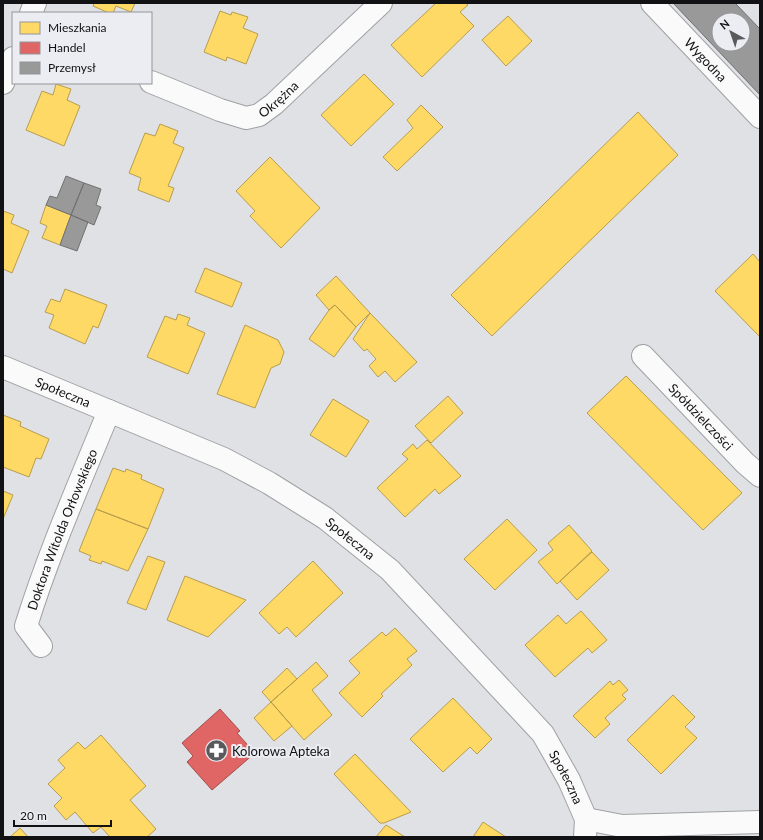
<svg xmlns="http://www.w3.org/2000/svg" width="763" height="840" viewBox="0 0 763 840" font-family="Lato,sans-serif">
  <style>
    .homes { fill: #ffd966; stroke: #b89d4d }
    .shops { fill: #e06666; stroke: #a24d4d }
    .industry { fill: #999; stroke: #707071; fill-rule: evenodd }
    .lines { fill: none; stroke-linecap: round; stroke-linejoin: round }
    .minor-casing { stroke: #9fa1a3; stroke-width: 24 }
    .minor { stroke: #fafafb; stroke-width: 22 }
    .labels { text-anchor: middle; dominant-baseline: central; stroke-width: 4; stroke-linejoin: round; paint-order: stroke }
    .street-label { font-size: 13px; fill: #121214; stroke: #ebedf3 }
    .poi-label { font-size: 13px; fill: #121214; stroke: #ebedf3; text-anchor: start }
  </style>
  <rect width="100%" height="100%" fill="#dfe1e4"/>
  <!-- homes -->
  <path class="homes" d="M94,3H135L131,12L116,6L113,13H109L93,6Z
    M436,3H465L468,5L460,12L474,26L422,77L391,45Z
    M220,11L231,15L232,12L248,17L243,28L258,34L246,64L227,57L226,61L204,52Z
    M508,16L532,41L506,66L482,40Z
    M364,74L394,104L351,146L321,115Z
    M56,84L71,89L67,100L80,106L64,146L26,130L42,91L53,95Z
    M421,105L443,127L397,171L383,157L413,128L407,120Z
    M638,112L678,155L492,336L451,295Z
    M160,124L178,131L173,143L184,148L168,186L174,188L169,202L138,190L141,178L129,173L145,133L155,136Z
    M270,157L320,208L281,248L250,216L255,211L236,191Z
    M46,205L71,215L60,245L42,238L47,226L40,223Z
    M3,211L14,215L11,223L29,231L12,273L3,269Z
    M753,254L760,262V337L715,291Z
    M205,268L242,283L232,307L195,292Z
    M336,276L370,313L356,327L335,305L329,310L316,295Z
    M65,289L107,305L98,328L93,326L85,344L49,328L54,315L45,312L51,299L60,302Z
    M335,305L356,327L334,357L309,339L329,310Z
    M370,313L417,362L395,382L385,371L378,377L369,366L376,359L367,349L364,351L353,339Z
    M178,314L190,318L187,325L205,333L188,374L147,357L165,316L176,320Z
    M245,325L278,340L284,352L280,364L271,368L255,408L217,394Z
    M626,376L742,493L703,530L587,413Z
    M448,396L463,413L431,443L415,426Z
    M333,399L369,421L346,457L310,435Z
    M3,415L21,422L20,426L49,439L41,459L36,458L29,477L3,467Z
    M427,440L461,476L439,494L435,489L405,517L377,488L408,459L402,454L413,444L417,449Z
    M113,468L125,472L126,469L142,475L141,479L164,489L148,529L96,509Z
    M3,491L13,495L3,519Z
    M96,509L148,529L128,571L102,561L101,564L89,560L91,556L79,551Z
    M507,519L537,550L495,590L464,559Z
    M569,525L592,551L557,584L538,562L553,550L548,543Z
    M592,552L609,570L577,600L560,581Z
    M148,556L165,562L146,610L127,603Z
    M313,561L343,593L296,637L287,627L279,634L259,613Z
    M185,576L246,600L208,637L167,620Z
    M581,611L607,640L592,653L588,648L555,677L525,645L558,615L566,624Z
    M395,628L417,651L407,659L412,665L381,694L383,696L362,717L339,693L360,673L349,661L382,632L386,636Z
    M316,662L328,676L312,690L332,715L304,740L271,702Z
    M287,668L297,679L271,702L262,692Z
    M619,680L628,690L622,695L626,699L605,718L610,724L595,738L573,716L610,681L613,685Z
    M673,695L695,717L685,727L697,738L661,774L627,740Z
    M453,698L492,739L477,754L470,747L443,772L410,739Z
    M271,702L292,726L274,741L254,718Z
    M101,735L146,786L130,800L156,829L147,837H110L101,827L93,833L75,812L66,820L54,806L62,798L48,784L65,768L58,760L78,742L85,749Z
    M355,754L411,812L384,823H380L334,774Z
    M483,822L506,837H473Z
    M386,825L405,837H376Z
    M20,828L28,837H10Z"/>
  <!-- shops -->
  <path class="shops" d="M220,709L240,731L237,733L255,753L212,790L187,762L193,756L182,743Z"/>
  <!-- industry -->
  <path class="industry" d="M673,3H735L760,29V95ZM719,20H743V44H719Z
    M66,176L84,183L71,215L46,205L50,196L57,198Z
    M84,183L101,189L96,205L101,207L94,225L71,215Z
    M71,215L88,222L77,251L60,245Z"/>
  <g class="lines">
    <defs>
      <g id="minor">
        <path id="s1" d="M652,3L760,117"/>
        <path d="M31,13L35,3"/>
        <path id="s2" d="M151,82L220,110L246,118L259,115L274,104L381,3"/>
        <path d="M3,83L13,58"/>
        <path id="s3" d="M643,356L745,463L760,476"/>
        <path id="s4" d="M3,367L224,459L269,483L325,518L390,570L543,734L569,780L586,819L585,837"/>
        <path id="s5" d="M41,646L26,626C49,552 80,482 109,411"/>
        <path d="M586,819L622,826L760,822"/>
      </g>
    </defs>
    <!-- minor casing -->
    <use href="#minor" class="minor-casing"/>
    <!-- minor -->
    <use href="#minor" class="minor"/>
  </g>
  <!-- icons -->
  <defs>
    <symbol id="pharmacy-disc" viewBox="-11 -11 22 22"><circle r="9.5" fill="#5a5a5d" stroke="#ebedf3"/><path d="M-2-6h4v4h4v4h-4v4h-4v-4h-4v-4h4Z" fill="#fff"/></symbol>
  </defs>
  <g fill-rule="evenodd">
    <use href="#pharmacy-disc" x="204" y="738" width="25" height="25"/>
  </g>
  <g class="labels">
    <!-- street labels -->
    <g class="street-label">
      <text stroke="none"><textPath href="#s1" startOffset="78">Wygodna</textPath></text>
      <text stroke="none"><textPath href="#s2" startOffset="140">Okrężna</textPath></text>
      <text stroke="none"><textPath href="#s4" startOffset="65">Społeczna</textPath></text>
      <text stroke="none"><textPath href="#s3" startOffset="84">Spółdzielczości</textPath></text>
      <text stroke="none"><textPath href="#s5" startOffset="128">Doktora Witolda Orłowskiego</textPath></text>
      <text stroke="none"><textPath href="#s4" startOffset="389">Społeczna</textPath></text>
      <text stroke="none"><textPath href="#s4" startOffset="713">Społeczna</textPath></text>
    </g>
    <!-- poi labels -->
    <g class="poi-label">
      <text x="232" y="751">Kolorowa Apteka</text>
    </g>
  </g>
  <!-- border -->
  <rect width="763" height="840" fill="none" stroke="#121214" stroke-width="8"/>
  <!-- legend -->
  <rect x="12" y="12" width="140" height="72" fill="#ebedf3" stroke="#94959a"/>
  <rect x="20" y="22" width="20" height="12" fill="#ffd966" stroke="#94959a"/>
  <text x="48" y="32" font-size="12" fill="#121214">Mieszkania</text>
  <rect x="20" y="42" width="20" height="12" fill="#e06666" stroke="#94959a"/>
  <text x="48" y="52" font-size="12" fill="#121214">Handel</text>
  <rect x="20" y="62" width="20" height="12" fill="#999999" stroke="#94959a"/>
  <text x="48" y="72" font-size="12" fill="#121214">Przemysł</text>
  <!-- north arrow -->
  <g transform="translate(731 32) rotate(320)"><circle r="19" fill="#ebedf3" stroke="#94959a"/>
  <path d="M0-3L7 15L0 10L-7 15Z" fill="#5a5a5d"/>
  <text y="-6" font-size="11" font-weight="bold" text-anchor="middle" fill="#121214">N</text>
  </g>
  <!-- scale -->
  <path d="M14 820v6h97v-6" fill="none" stroke="#121214" stroke-width="2"/>
  <text x="20" y="820" font-size="12" fill="#121214" stroke="#ebedf3" stroke-width="3" paint-order="stroke">20 m</text>
</svg>
